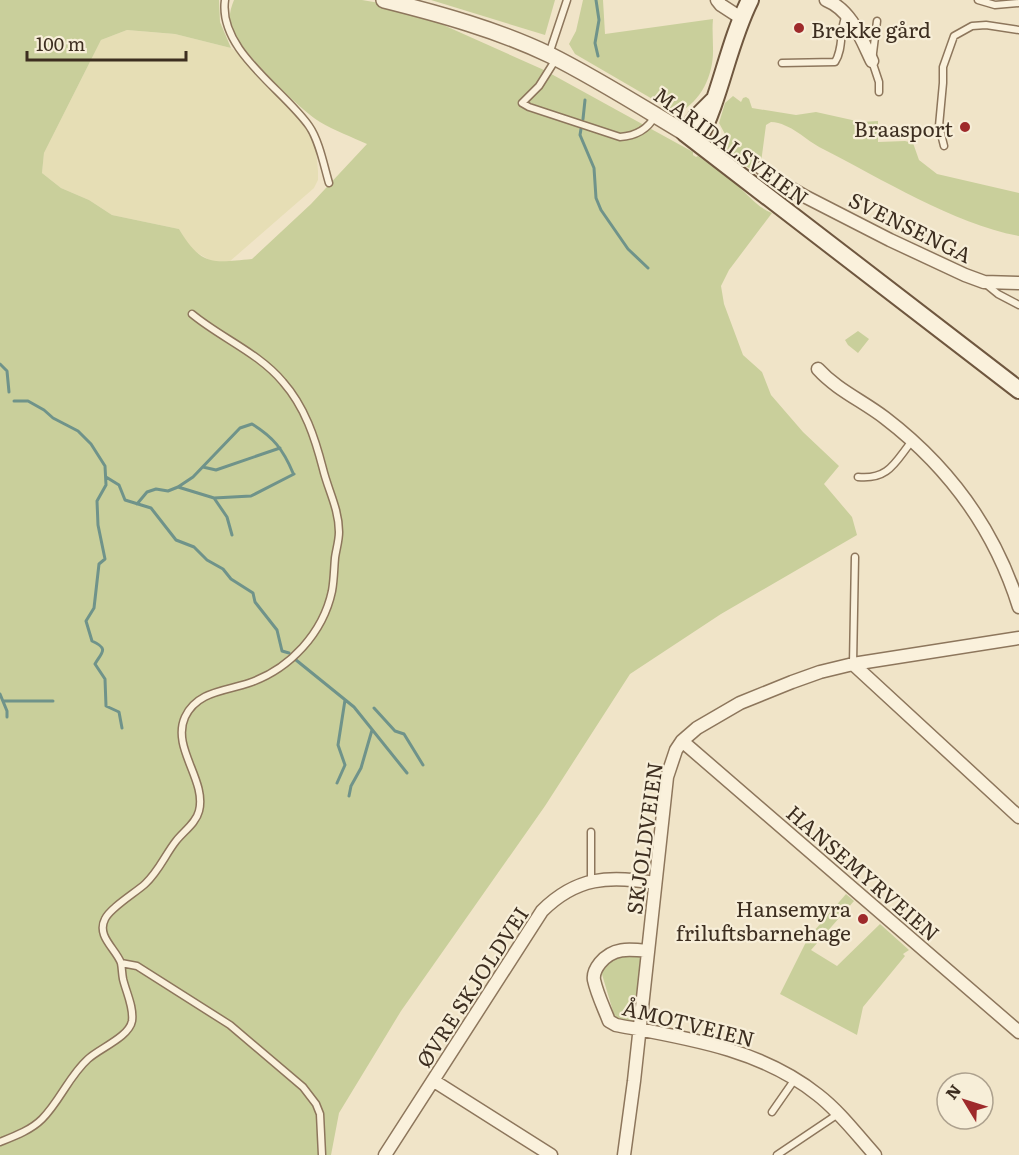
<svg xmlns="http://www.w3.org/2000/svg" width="1019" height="1155" viewBox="0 0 1019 1155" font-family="Literata,serif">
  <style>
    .farmland { fill: #e6deb5 }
    .green { fill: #c9cf9b }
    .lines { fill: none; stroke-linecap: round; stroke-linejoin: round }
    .stream { stroke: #6f938a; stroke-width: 3 }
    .service-casing { stroke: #8d765c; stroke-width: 9 }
    .minor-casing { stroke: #8d765c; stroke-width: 15 }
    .tertiary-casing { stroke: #8d765c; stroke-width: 18 }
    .secondary-casing { stroke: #6f573f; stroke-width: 20 }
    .service { stroke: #faf1dc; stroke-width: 6 }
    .minor { stroke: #faf1dc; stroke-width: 12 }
    .tertiary { stroke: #faf1dc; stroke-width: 15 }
    .secondary { stroke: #faf1dc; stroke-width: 16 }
    .poi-dot { fill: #9e2a2b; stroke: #f7eed8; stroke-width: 2 }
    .labels { text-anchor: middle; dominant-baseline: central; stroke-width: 4.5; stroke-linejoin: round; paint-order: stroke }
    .poi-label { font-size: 21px; fill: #3d2e20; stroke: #f7eed8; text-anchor: end }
    .street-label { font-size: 21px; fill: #3d2e20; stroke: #f7eed8 }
  </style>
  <rect width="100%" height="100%" fill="#f0e4c8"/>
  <!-- farmland -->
  <path class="farmland" d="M127,30L175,34L231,48L243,56L303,122L312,137L316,151L318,171V180L314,188L229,262L211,261L191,249L179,229L112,215L89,200L61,188L42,173L44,153L101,40Z"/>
  <!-- green -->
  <path class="green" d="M0,0H219L220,22L231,48L175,34L127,30L101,40L44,153L42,173L61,188L89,200L112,215L179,229C201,266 212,263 252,259L311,204L367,144C352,137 335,131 320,122C300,110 233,45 230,23C229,15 231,7 234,0H362L403,7L544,70L693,152V155L696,157L698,156C710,165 724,173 736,184C748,195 757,207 772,213L729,270L721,286L724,304L743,355L762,372L771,395L803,432L839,466L824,484L852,517L857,535L721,614L630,674L545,806L401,1011L339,1113L331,1155H0Z
    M431,0H555L545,35Z
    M583,0H603L605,34L713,19C712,29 713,38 713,48C714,73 702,101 679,112L673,111L575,54L569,44L576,31Z
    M733,96L741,102L743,98L746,97L749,99L752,108L796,115L816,112L861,122L878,121V142L905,141L913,143L919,160L937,174L1019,193V236C954,224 882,179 823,149C805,140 791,123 771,122L766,125L760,170L756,173L746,166L748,163L741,158L739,160L723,148L725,134L719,123L725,103Z
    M858,331L869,339L858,353L848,345L845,340Z
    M846,894L854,901L811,950L837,966L880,924L909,950L903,954L905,956L863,1007L857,1035L780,994L808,938Z
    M616,954H639L641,960L635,1022L630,1024L615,1018L601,971Z"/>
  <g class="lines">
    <!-- stream -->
    <path class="stream" d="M596,0L599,20L595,43L598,56
      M583,119L585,100
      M581,129L580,135L594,168L596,198L601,210L628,249L648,268
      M0,364L7,371L9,392
      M14,401H28L44,410L53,418L78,431L91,444L105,466L106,485L97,501L98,525L105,559L99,564L94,608L86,621L92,641C110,649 101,653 95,664L105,679L106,706L119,712L122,728
      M203,467L216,470L280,448
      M106,477L119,485L125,500L151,508L176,540L194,547L207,560L223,569L231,579L253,593L255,602L277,630L282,651L289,653
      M178,487L214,498L251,496L294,474
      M214,498L227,517L232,535
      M137,504L147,492L156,489L168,491L178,487L193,477L240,428L252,424C273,437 283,449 293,473
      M296,660L354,707L407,773
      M0,694L7,711V717
      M3,701H53
      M374,708L395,731L404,734L423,765
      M337,783L345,765L338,745L345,700
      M349,796L351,786L361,768L372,730"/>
    <defs>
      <path id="service" d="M225,0C218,50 283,89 309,126C319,140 324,166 329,183
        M978,0L995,5L1019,3
        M877,21L872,61L879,82V92
        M549,54L567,0
        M556,59L539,86L522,103L529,107L620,137C635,136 648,129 655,116
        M782,63L835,62C844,48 839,30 846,15
        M944,146L939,126L943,83V67L954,36L972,26L986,25L1019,30
        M987,285L998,294L1019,305
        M858,477C889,480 895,462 912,441
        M853,664L855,557
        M591,832V881
        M121,963L137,966L230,1025L303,1087L316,1104L320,1114L322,1155
        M772,1112L795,1079
        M0,1142C15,1136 31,1130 42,1119C60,1101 69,1076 88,1059C100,1048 129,1037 132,1021C134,1007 126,992 123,979C122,974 122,968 121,963C116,949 96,936 105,919C110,908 135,893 145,884C159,871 165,855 176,841C184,831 196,823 199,811C207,780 171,748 185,717C197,691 226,691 249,683C290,669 323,633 332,591C334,580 334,569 335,558C336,550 339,541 339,532C339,509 328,490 323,469C315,438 305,407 283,382C259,353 221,338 192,314
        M777,1155L838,1114"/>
      <path id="minor" d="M717,0L721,5L741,18
        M826,0C851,10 861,38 872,61
        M761,168L780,182L806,197L890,240L965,275L984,282L1019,283
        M818,369C837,390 863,401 885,418C949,467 995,530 1019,607
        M853,664L1019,817
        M682,741L1019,1032
        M648,951C629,949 613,947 600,963C596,968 593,974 594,980C597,994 604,1008 609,1021L616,1025C686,1038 761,1049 818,1095C840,1112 857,1135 875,1155
        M434,1081L551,1155
        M385,1155L542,911C576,877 609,875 655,883
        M624,1155L634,1081L667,777L676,750L682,741L697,728L740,703L792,682L820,672L853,664L1019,638"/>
      <path id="tertiary" d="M384,0C440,14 498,30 550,55C596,78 640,106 685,133"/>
      <path id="secondary" d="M713,101L697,117L685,133L1019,390
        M697,142C721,97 727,46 750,0"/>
    </defs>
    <!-- service casing -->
    <use href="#service" class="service-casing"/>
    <!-- minor casing -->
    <use href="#minor" class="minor-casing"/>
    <!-- tertiary casing -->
    <use href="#tertiary" class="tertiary-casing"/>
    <!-- secondary casing -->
    <use href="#secondary" class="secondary-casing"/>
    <!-- service -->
    <use href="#service" class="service"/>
    <!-- minor -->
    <use href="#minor" class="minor"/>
    <!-- tertiary -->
    <use href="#tertiary" class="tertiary"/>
    <!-- secondary -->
    <use href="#secondary" class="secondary"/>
  </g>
  <!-- markers -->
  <g class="poi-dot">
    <circle cx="799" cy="28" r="6"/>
    <circle cx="965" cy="127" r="6"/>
    <circle cx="863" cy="919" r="6"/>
  </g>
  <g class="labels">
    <!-- poi labels -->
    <g class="poi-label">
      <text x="811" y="28" text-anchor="start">Brekke gård</text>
      <text x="953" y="127">Braasport</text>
      <text x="851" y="907">Hansemyra<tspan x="851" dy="24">friluftsbarnehage</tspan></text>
    </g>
    <!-- street labels -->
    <g class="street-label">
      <text transform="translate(732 145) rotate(36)">MARIDALSVEIEN</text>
      <text transform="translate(911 226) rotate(26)">SVENSENGA</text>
      <text transform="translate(643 838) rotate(-82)">SKJOLDVEIEN</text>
      <text transform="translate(864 872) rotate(41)">HANSEMYRVEIEN</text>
      <text transform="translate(471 986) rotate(-57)">ØVRE SKJOLDVEI</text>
      <text transform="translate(689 1022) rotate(14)">ÅMOTVEIEN</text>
    </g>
  </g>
  <!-- north arrow -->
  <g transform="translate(965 1101) rotate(308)"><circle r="28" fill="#f7eed8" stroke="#ada18e" stroke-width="1.5"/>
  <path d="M0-4.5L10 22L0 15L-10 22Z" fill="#9e2a2b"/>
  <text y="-9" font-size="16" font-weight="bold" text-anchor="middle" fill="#3d2e20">N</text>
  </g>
  <!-- scale -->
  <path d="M27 51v9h159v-9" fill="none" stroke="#3d2e20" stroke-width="3"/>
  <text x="36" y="51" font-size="18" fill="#3d2e20" stroke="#f7eed8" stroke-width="4.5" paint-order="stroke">100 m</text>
</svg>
